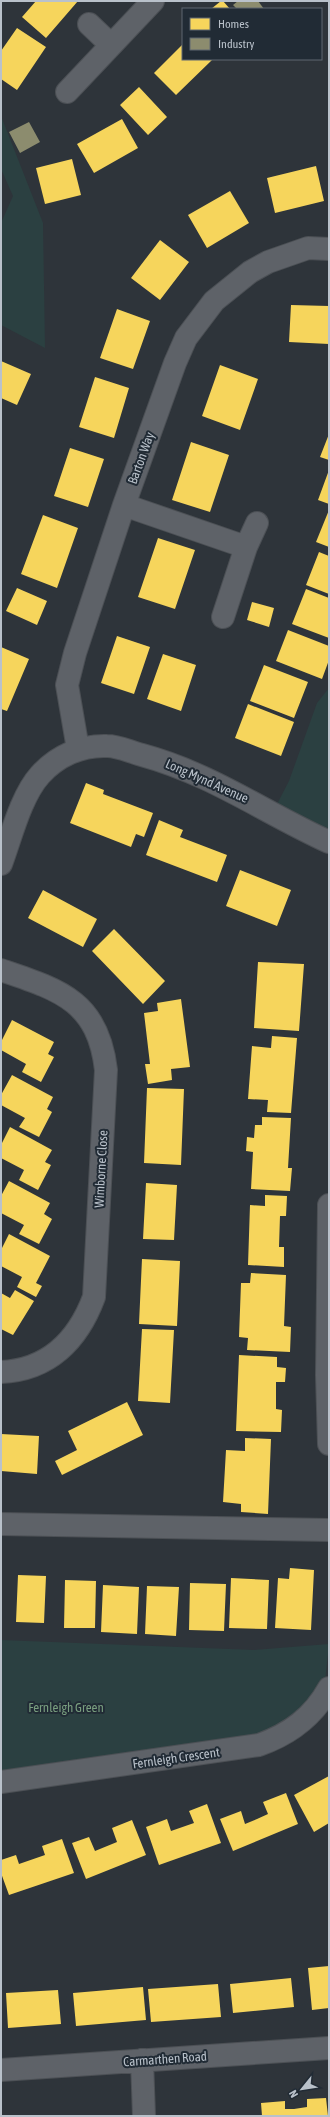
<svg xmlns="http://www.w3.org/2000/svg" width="330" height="2117" viewBox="0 0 330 2117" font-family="'Asap Condensed',sans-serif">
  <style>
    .green { fill: #2b4041 }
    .homes { fill: #f6d55c }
    .industry { fill: #8c8c6e }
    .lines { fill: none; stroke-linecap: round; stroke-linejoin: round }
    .minor-casing { stroke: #4c5055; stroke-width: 24 }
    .minor { stroke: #5e6268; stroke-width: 22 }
    .labels { text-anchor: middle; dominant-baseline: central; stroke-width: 4; stroke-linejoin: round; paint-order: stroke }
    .street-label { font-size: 13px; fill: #b9c1ca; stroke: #212b35 }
    .park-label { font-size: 13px; fill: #799e7f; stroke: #212b35 }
  </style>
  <rect width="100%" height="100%" fill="#2e343a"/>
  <!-- green -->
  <path class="green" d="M1,116L43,223L45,348L1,325V223L13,196L1,169Z
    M329,688V842L273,812L289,781L317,703Z
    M1,1640L254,1650L329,1644L323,1700L289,1732L1,1782Z"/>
  <!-- homes -->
  <path class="homes" d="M36,1H78L46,38L22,17Z
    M221,1H223L230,9H211Z
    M17,28L46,47L17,90L1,79V51Z
    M183,44V59L212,60L176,95L154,73Z
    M139,87L167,117L148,135L120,105Z
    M122,119L138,148L94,173L77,144Z
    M72,159L81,195L45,204L36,168Z
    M316,166L324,201L275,213L267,178Z
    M230,191L249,223L207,248L188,215Z
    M160,240L189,262L160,300L131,278Z
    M291,305L329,306V344L289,342Z
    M117,309L150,321L133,369L100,358Z
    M1,361L31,374L17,405L1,398Z
    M220,365L258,379L240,430L202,416Z
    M95,377L129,388L114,438L79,427Z
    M329,434V460L320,457Z
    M191,442L229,455L210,512L172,500Z
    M70,448L104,459L88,507L54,496Z
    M329,470V504L318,500Z
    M329,510V547L316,542Z
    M43,515L78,528L57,588L21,574Z
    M158,538L195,550L175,609L138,597Z
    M319,552L329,556V594L306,585Z
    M17,588L47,601L37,625L6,611Z
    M306,589L329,598V638L292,624Z
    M252,602L274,608L269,627L247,620Z
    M288,630L329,646V660L322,679L276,661Z
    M117,636L150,647L134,694L101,683Z
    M1,647L29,659L7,711L1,709Z
    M163,654L196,665L181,711L147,699Z
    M264,665L308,682L294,718L250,701Z
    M248,704L294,722L281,756L235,738Z
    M86,783L104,790L103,794L153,813L144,837L136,834L131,847L70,823Z
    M159,820L183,830L180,837L227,855L217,882L146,855Z
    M240,870L291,890L277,926L226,906Z
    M43,890L97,919L83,947L28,918Z
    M114,929L165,981L143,1004L92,951Z
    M258,962L304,964L299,1031L254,1028Z
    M181,999L190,1067L171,1069L172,1080L148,1084L145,1064H150L144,1013L158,1011L157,1003Z
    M12,1020L54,1042L48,1054L54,1057L41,1082L22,1072L26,1064L1,1050V1042Z
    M272,1036L297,1038L291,1113L267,1112L268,1100L248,1099L252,1046L271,1048Z
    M12,1075L53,1097L47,1109L52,1112L39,1137L19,1127L25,1118L1,1105V1095Z
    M147,1088L184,1089L181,1165L144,1163Z
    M262,1117L291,1118L288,1168H292L290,1191L251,1189L253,1152L246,1151L247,1137L254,1138L255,1125H262Z
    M10,1127L52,1150L45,1162L51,1165L38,1190L19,1180L24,1170L1,1158V1145Z
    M9,1181L50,1203L44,1214L52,1219L39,1244L19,1234L24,1225L1,1213V1196Z
    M146,1183L177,1185L174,1240L143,1239Z
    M265,1195L287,1196L286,1216H280L279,1247H284V1267L248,1265L250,1205L265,1206Z
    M9,1234L50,1256L36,1283L42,1286L36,1297L17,1287L22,1277L1,1266V1250Z
    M142,1259L180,1261L177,1326L139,1324Z
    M251,1273L286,1275L284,1326L291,1327L290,1352L247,1350L248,1338L239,1337L241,1283H250Z
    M15,1290L34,1301L13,1335L1,1329V1293L10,1298Z
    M142,1329L174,1330L170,1403L138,1401Z
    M239,1355L277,1357V1367L286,1368L285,1382H276V1409L282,1410L281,1432L236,1431Z
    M127,1402L143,1435L62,1475L55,1461L77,1450L68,1431Z
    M1,1434L39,1436L37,1474L1,1471Z
    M245,1438L271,1439L268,1514L241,1512V1504L223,1502L226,1450L245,1451Z
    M290,1568L314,1570L311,1630L275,1628L278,1578L289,1579Z
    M18,1575L46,1576L44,1623L16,1622Z
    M231,1578L269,1580L267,1629L229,1628Z
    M65,1580L96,1581L95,1628H64Z
    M190,1583L226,1584L224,1631L189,1630Z
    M103,1585L139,1587L137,1634L101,1632Z
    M147,1586L179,1587L176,1636L145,1634Z
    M329,1776V1823L314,1832L294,1795Z
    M286,1793L298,1824L233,1851L220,1819L241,1811L245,1824L257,1819L268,1814L263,1802Z
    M207,1804L221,1843L159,1865L146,1827L167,1819L171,1831L194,1823L189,1811Z
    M132,1820L146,1855L86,1879L72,1843L89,1837L95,1851L117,1842L112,1828Z
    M62,1839L74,1873L9,1895L1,1873V1860L16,1855L19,1864L45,1855L42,1846Z
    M329,1966V2008L312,2010L308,1968Z
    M291,1978L294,2007L233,2013L230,1984Z
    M218,1984L221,2017L151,2022L148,1989Z
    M143,1987L146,2020L76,2026L73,1993Z
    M58,1990L61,2024L8,2028L6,1993Z
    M326,2098L328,2116H262L261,2103L285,2101V2109H294L307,2107V2099Z"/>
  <!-- industry -->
  <path class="industry" d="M238,1H258L264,9H237L233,5Z
    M29,122L40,142L20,153L9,132Z"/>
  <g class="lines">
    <defs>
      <path id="minor" d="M89,24L110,44
        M67,92L153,1
        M124,505L246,547
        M223,617L246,547L257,523
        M78,749L67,685L75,653L124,505L175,363L186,338L214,301L250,272L268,262L308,248L329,249
        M1,864C11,837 21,796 40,775C57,756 81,745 107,746C119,746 130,752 142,755C212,774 265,813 329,842
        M1,970C60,990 98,1001 106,1070L94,1297C78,1340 49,1370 1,1372
        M329,1205L327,1375L329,1444
        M1,1524L329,1530
        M1,1782L259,1745C290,1734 313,1717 329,1688
        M142,2060L144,2116
        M1,2070L329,2048"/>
    </defs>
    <!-- minor casing -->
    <use href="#minor" class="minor-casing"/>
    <!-- minor -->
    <use href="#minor" class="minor"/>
  </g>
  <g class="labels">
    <!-- street labels -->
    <g class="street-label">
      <text transform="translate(141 458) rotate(-70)">Barton Way</text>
      <text transform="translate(207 781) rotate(24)">Long Mynd Avenue</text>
      <text transform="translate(101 1169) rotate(-87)">Wimborne Close</text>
      <text transform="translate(176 1758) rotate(-8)">Fernleigh Crescent</text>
      <text transform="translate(165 2059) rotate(-4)">Carmarthen Road</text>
    </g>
    <!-- park labels -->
    <g class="park-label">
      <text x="66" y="1707">Fernleigh Green</text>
    </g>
  </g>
  <!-- border -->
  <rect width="330" height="2117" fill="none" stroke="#b9c1ca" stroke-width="4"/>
  <!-- legend -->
  <rect x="182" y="8" width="140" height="52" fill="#212b35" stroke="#5e6771"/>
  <rect x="190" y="18" width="20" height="12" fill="#f6d55c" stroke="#5e6771"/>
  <text x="218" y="28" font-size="12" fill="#b9c1ca">Homes</text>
  <rect x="190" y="38" width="20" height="12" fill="#8c8c6e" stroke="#5e6771"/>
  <text x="218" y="48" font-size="12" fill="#b9c1ca">Industry</text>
  <!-- north arrow -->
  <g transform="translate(302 2089) rotate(240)" stroke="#212b35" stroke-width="3" paint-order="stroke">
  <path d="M0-3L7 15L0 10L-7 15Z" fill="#b9c1ca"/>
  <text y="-6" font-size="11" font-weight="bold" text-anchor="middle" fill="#b9c1ca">N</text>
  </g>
</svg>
